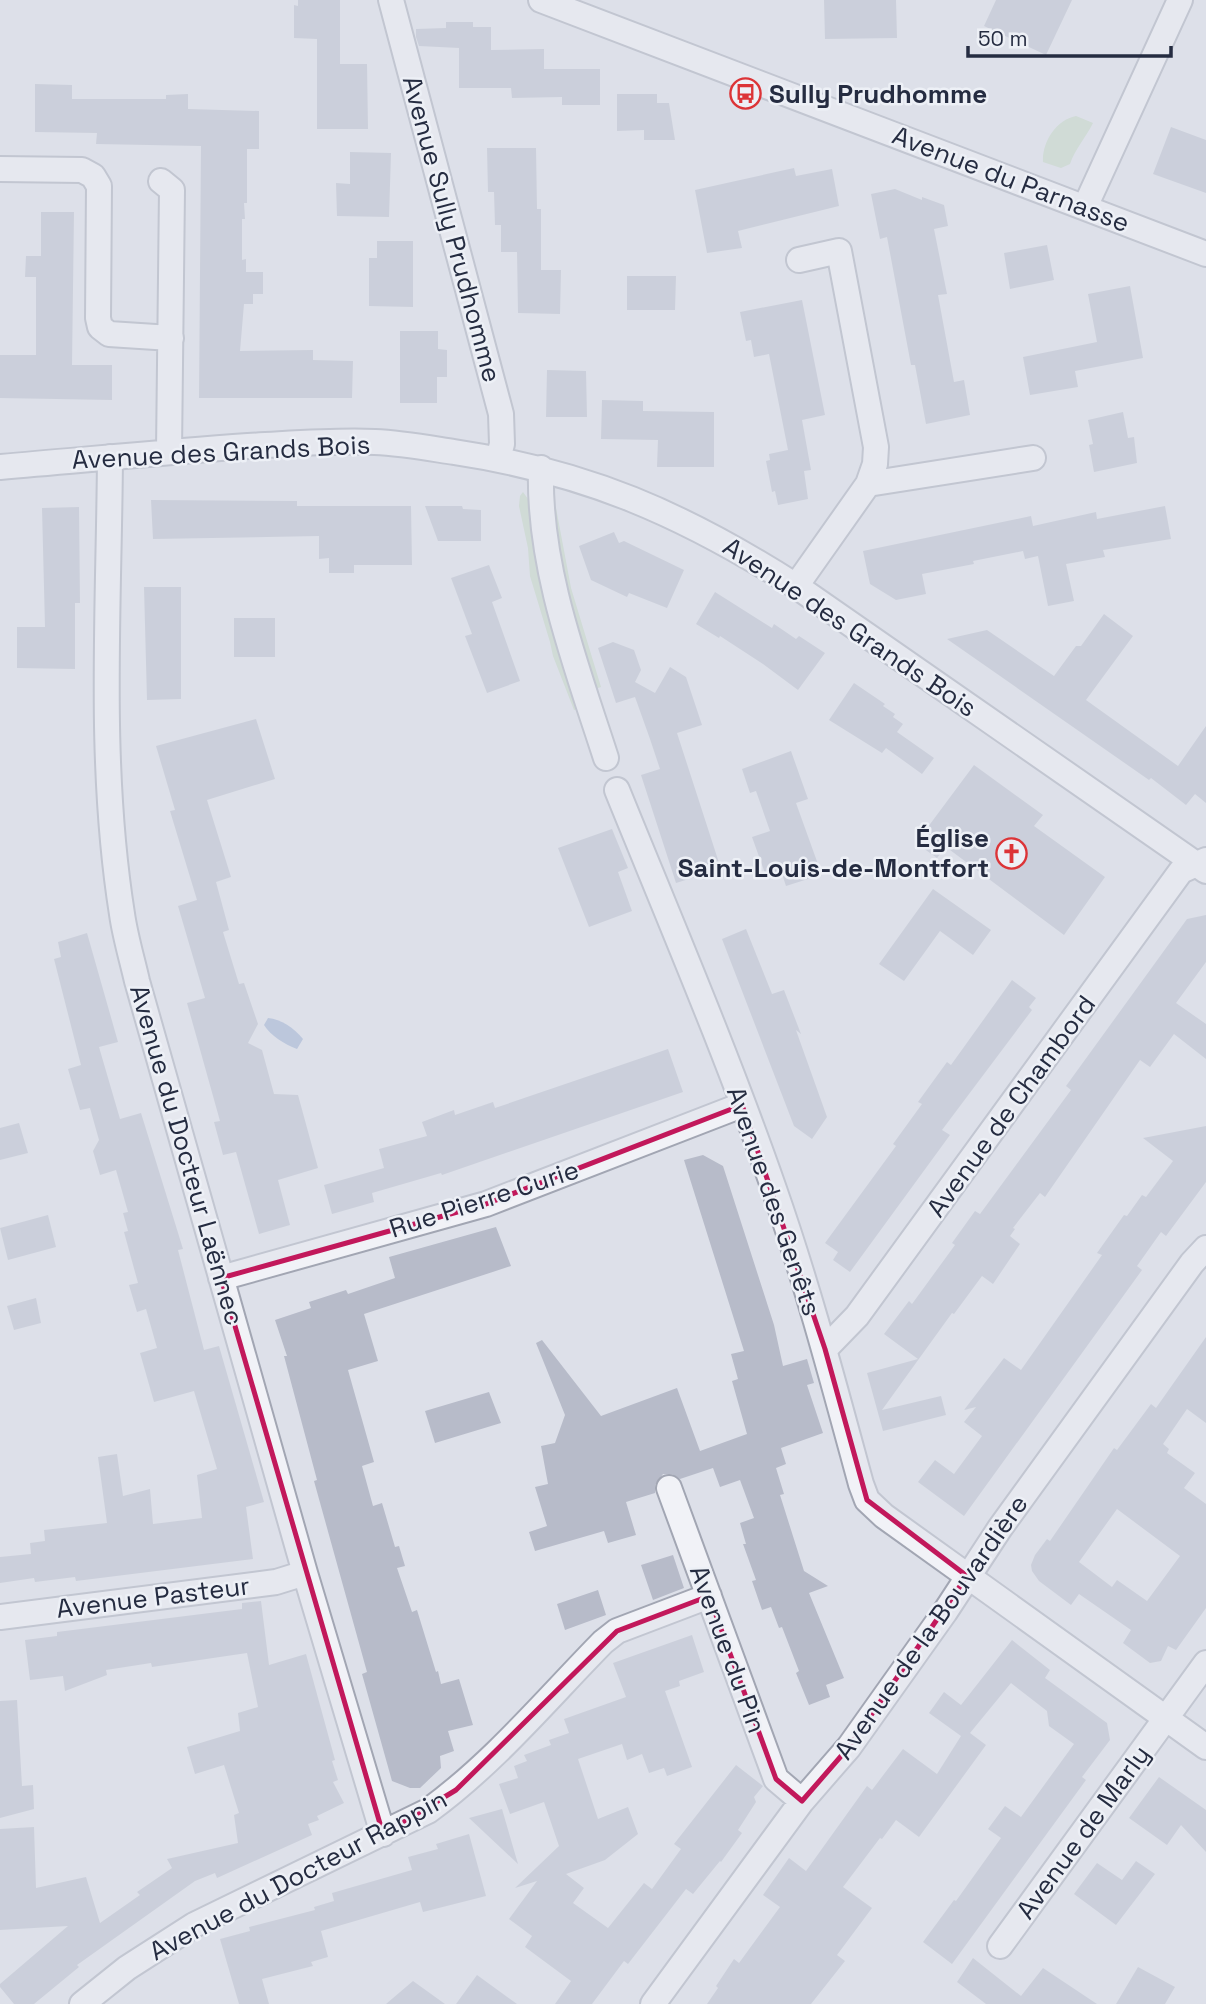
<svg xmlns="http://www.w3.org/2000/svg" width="1206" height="2004" viewBox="0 0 1206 2004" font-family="'Space Grotesk',sans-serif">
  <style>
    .green { fill: #c0d4be }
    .water { fill: #94a8cd }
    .building { fill: #b7bbc9; fill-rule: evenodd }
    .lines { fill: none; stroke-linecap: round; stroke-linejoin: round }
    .street-casing { stroke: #a2a6b3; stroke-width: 28 }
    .street { stroke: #f1f2f7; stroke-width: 24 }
    .marked { fill: none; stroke: #c2185b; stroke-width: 5; stroke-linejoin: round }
    .labels { text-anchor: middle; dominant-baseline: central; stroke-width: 5; stroke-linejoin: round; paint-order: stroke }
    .poi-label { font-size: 26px; font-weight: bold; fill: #252c41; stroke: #edf0f6; text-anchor: start }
    .street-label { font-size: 26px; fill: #252c41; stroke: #edf0f6 }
  </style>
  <rect width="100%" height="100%" fill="#dde0e9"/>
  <!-- green -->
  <path class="green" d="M1076,116L1093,123C1086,137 1075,149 1070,164L1061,168L1043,162C1042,142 1056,120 1076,116Z
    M523,492L528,499L538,556L581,708L574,710L553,656L550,642L530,576L528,548L519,506L520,496Z
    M556,508L571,588L601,687L595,689L560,569L553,509Z"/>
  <!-- water -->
  <path class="water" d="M268,1018C281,1019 294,1028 303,1039L297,1049C284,1044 271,1036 264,1025Z"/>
  <!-- building -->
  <path class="building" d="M298,0H340V64H367L368,129H317V39L294,38V5L298,6Z
    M824,0H896L897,38L825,39Z
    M996,0H1072L1046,55L984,26Z
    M446,22H473V27H491V50L544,49V69H600V105H562V97L512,98L511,88H459V48L419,46L416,37V29L446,28Z
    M35,84L72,85V99H166V95L188,94V109L259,111V149H247V203H244L245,219H242V260L246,259V272H263V294H253V304H244L240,351L313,350V360L353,361L352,398H199L201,146L96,144L97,133L35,132Z
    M617,94H657V103H669L675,140H644V130L617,131Z
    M1171,127L1206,140V193L1153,174Z
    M487,148H536L537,209H541V270H561L560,314L518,313L517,252H501V225H495L494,192H488Z
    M350,152L391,153L389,217L337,216L336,183L350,184Z
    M794,168L796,176L832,169L839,206L738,231L742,248L707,253L695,190Z
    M895,189L922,200V197L944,205L948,226L934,229L947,294L938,295L954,382L964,380L970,415L926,424L915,365H911L887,237L880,239L871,194Z
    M41,212H74L72,365H112V400L0,398V355H36V277H25L26,256H41Z
    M377,241H413V307L369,306V258H377Z
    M1047,245L1054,280L1010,289L1004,253Z
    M627,276H676L675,310H627Z
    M1130,286L1143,358L1075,371L1078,387L1030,395L1023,357L1097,342L1088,294Z
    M802,300L825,415L802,420L811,470L804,471L808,499L778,505L775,491L772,492L766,461L770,460L769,454L788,450L769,354L754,357L751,340L746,341L740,312Z
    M400,331H438V349L447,350V377H437V403H400Z
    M547,370L586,371L587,417H546Z
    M602,400L643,401V411L714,412V467H657L658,440L601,439Z
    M1123,412L1128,438L1134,437L1137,463L1094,472L1089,445L1093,444L1088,420Z
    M151,500L297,501V506H411L412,565H354V573H329V558L319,559V536L153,539Z
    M425,506H462L463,509L481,510V541H438Z
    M1165,506L1171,539L1103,550L1105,557L1066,564L1074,601L1048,606L1038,556L1025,559L1023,551L973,561L974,564L922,574L926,594L896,600L870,584L863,551L1031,516L1033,526L1096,512L1097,519Z
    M79,507L80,603H75V669L17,668V627H45L42,508Z
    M614,532L619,543L624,541L684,570L667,608L629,593L627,597L591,580L579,546Z
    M489,565L502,598L492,602L520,681L487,693L465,636L472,634L451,578Z
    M144,587H181V699L147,700Z
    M715,592L772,628L774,624L796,639L799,636L825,653L798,690L763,664L720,636L719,638L696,624Z
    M1104,614L1133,636L1086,700L1178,766L1206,726V803L1195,794L1186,805L1151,778L1149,780L947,639L987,630L1054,676L1076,646H1081Z
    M234,618H275V657H234Z
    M613,642L634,650L641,670L635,682L655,693L670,667L686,677L702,725L677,733L721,869L676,883L641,775L660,769L650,739L635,697L616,703L598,648Z
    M854,683L885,704L883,706L895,714L893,717L903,724L897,732L934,758L922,774L886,748L882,753L829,720Z
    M256,719L275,779L207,800L231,877L216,882L229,930L223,932L239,984L244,983L258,1024L248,1043L262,1050L274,1094L298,1095L318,1168L278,1180L290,1225L259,1234L236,1152L223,1155L214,1122L220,1121L187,1003L205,998L178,906L197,900L170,811L175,810L156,746Z
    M791,751L808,799L796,803L819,867L808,879L786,886L781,871L766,876L752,837L770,831L756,791L750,793L742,769Z
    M974,765L1043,815L1034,826L1105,877L1064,935L946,847L937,858L916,843Z
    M612,829L628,868L618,872L632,911L589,927L558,848Z
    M933,889L991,930L973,955L940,931L904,981L879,964Z
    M1206,915V962L1176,1003L1206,1024V1059L1174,1034L1150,1067L1140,1060L1045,1197L1040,1193L1013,1228L1015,1229L1010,1236L1020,1244L993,1284L982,1276L954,1314L952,1313L882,1410L941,1396L946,1415L883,1431L867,1373L918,1359L884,1334L909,1301L912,1304L955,1245L952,1243L975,1211L980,1214L1071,1090L1066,1086L1187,919Z
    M746,929L772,994L784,990L801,1034L796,1030L797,1033L827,1117L812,1139L794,1126L722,939Z
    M87,933L118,1042L99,1047L120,1119L141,1113L183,1249L178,1250L204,1350L219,1346L264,1502L246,1507L253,1559L76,1581L75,1577L35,1582L34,1578L0,1583V1557L31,1554L30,1543L45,1541L44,1530L107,1523L98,1457L117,1454L123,1496L150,1489L153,1524L202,1518L197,1475L217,1469L194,1391L154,1402L140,1353L157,1348L146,1309L137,1312L129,1285L138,1283L124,1232L128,1231L123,1213L128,1212L116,1170L100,1175L93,1151L99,1140L90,1108L80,1110L68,1069L81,1065L54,959L61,957L58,942Z
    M1012,980L1036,998L1029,1007L1032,1010L942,1130L950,1135L850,1272L833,1260L838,1252L825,1243L896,1146L893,1144L922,1104L918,1102L947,1062L951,1065Z
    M668,1049L683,1092L442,1175L441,1173L372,1193L374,1202L332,1214L324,1185L384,1168L379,1149L427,1136L422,1122L454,1110L455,1115L493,1102L495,1108Z
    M19,1123L28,1153L0,1160V1128Z
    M1206,1126V1182L1166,1236L1161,1232L1137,1266L1142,1270L964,1516L918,1482L935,1460L954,1474L982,1436L964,1422L976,1407L964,1410L1004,1358L1021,1370L1102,1255L1097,1253L1124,1215L1127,1216L1142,1195L1146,1197L1173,1161L1143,1138Z
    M703,1155L723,1166L774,1325L783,1366L807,1359L814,1383L807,1385L823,1433L781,1448L786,1464L776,1468L784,1494L780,1495L804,1571L828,1586L809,1593L844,1678L826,1685L830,1697L809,1705L796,1673L799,1671L782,1627L779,1628L771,1607L762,1610L752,1581L756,1580L743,1544H746L740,1523L754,1518L740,1480L720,1487L713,1468L680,1479L672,1474H663L655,1485V1493L626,1502L636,1535L608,1543L604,1531L535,1551L529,1532L547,1526L535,1487L548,1484L541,1446L555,1443L565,1415L536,1343L542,1340L601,1416L677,1388L700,1451L747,1434L732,1381L738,1379L731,1354L744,1351L684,1160Z
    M48,1215L56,1247L8,1260L0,1228Z
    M496,1227L511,1266L364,1314L378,1361L348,1370L374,1462L362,1466L373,1506L382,1503L395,1547L399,1546L405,1566L397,1568L412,1612L417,1610L436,1672L438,1671L441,1684L459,1679L473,1725L448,1731L454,1751L440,1756L441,1768L420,1788H410L392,1781L362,1674L367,1672L314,1481L317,1480L284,1356H287L275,1320L311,1308L309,1302L346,1290L348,1294L395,1278L389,1257Z
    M36,1298L41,1323L14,1330L7,1306Z
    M1206,1337V1423L1187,1409L1163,1444L1169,1449L1167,1453L1195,1473L1184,1488L1206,1504V1608L1176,1650L1168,1646L1161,1661L1150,1663L1123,1643L1131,1630L1079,1594L1071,1605L1039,1581L1032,1571L1031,1565L1035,1555L1047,1539L1050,1541L1114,1448L1117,1450L1151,1404L1156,1408ZM1117,1509L1180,1556L1147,1601L1117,1580L1112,1587L1079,1562Z
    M489,1392L501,1423L435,1443L425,1411Z
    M673,1555L684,1588L653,1600L641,1565Z
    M598,1590L606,1615L565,1630L557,1604Z
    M261,1601L269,1665L306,1654L335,1760L332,1761L338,1780L333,1782L344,1803L317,1816L319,1820L308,1824L312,1835L217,1878L215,1873L195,1881L77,1965L79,1967L34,2004H14L0,1987V1984L68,1926L0,1930V1829L34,1827L36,1888L86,1877L100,1923L140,1895L137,1892L172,1868L167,1859L238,1843L234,1815L239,1813L224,1765L195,1774L187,1747L240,1731L238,1713L258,1707L247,1653L152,1667L151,1663L106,1670L107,1675L65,1691L63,1676L30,1680L25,1640L57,1636V1632L242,1609V1603Z
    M692,1635L704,1672L679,1681L680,1686L665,1691L692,1767L667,1776L664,1768L649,1773L642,1754L627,1760L622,1744L578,1759L598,1819L628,1807L638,1834L605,1860L566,1874L584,1888L573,1903L608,1928L644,1883L652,1889L681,1849L674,1844L736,1765L763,1786L754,1797L756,1802L738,1830L742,1833L721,1862L720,1861L693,1894L686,1889L628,1964L624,1961L592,2004H555L571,1981L525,1947L532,1936L509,1919L537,1881L515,1888L559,1846L544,1802L510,1814L499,1784L518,1778L514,1766L527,1761L524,1755L551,1745L549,1740L569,1733L564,1719L626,1697L613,1663Z
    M1012,1640L1050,1670L1045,1678L1107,1723L1110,1740L1082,1777L1086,1780L952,1964L923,1942L954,1900L956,1901L1001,1838L988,1829L1005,1806L1021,1817L1074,1744L1049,1726L1047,1711L1011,1683L970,1733L986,1745L919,1837L896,1820L882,1839L880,1838L843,1887L872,1908L837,1955L845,1961L811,2004H707L718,1988L716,1986L734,1959L739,1963L780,1907L763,1895L789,1858L806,1871L867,1786L872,1790L903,1749L937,1774L961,1736L929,1713L944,1692L961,1705Z
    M17,1700L22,1786L33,1785L34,1809L0,1818V1701Z
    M1159,1777L1206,1810V1852L1181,1825L1167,1845L1129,1818Z
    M502,1809L518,1864L469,1818Z
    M469,1834L486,1896L423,1912L420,1902L321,1931L328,1957L311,1962L313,1966L262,1979L269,2004H239L220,1939L250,1931L249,1927L315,1910L314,1907L334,1901L332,1893L412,1870L408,1857L438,1849L436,1844Z
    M1136,1861L1155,1874L1116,1925L1074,1894L1097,1863L1122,1880Z
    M973,1958L1021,1996L1043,1968L1097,2004H986L957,1982Z
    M1138,1967L1175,1987L1165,2004H1116Z
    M477,1975L517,2004H456Z
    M413,1981L445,2004H386Z"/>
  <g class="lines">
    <defs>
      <path id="street" d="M391,0L501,414L502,444L498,459
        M541,0L1206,254
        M0,169L82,170L93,176L99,186L98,318L100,327L109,334L171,338
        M161,181L172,190L169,451
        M1085,207L1180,0
        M110,457C109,609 98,763 122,914C125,936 132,959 137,981L305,1573L383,1834
        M0,467C83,460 165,452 248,446C290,444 333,440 375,442C401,443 428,448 454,452C587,472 683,514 796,586L1206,871
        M541,468C538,567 576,665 606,758
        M868,484L1033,458
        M796,586L868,484L875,464L876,447L839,251L799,260
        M617,790C671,923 727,1054 774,1189C808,1286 834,1385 861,1484L867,1500L884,1516L1206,1747
        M221,1278L486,1204L742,1105
        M825,1349L857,1316L1181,871L1206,860
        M669,1488L776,1779L802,1801
        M0,1617L276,1582L305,1573
        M1000,1946L1206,1663
        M82,2004L127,1968L194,1925L428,1811C494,1763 546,1700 603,1642L617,1631L709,1596
        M653,2004L802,1801L849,1747L945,1612L1000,1528L1192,1263L1206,1248"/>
    </defs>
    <!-- street casing -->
    <use href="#street" class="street-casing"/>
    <!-- street -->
    <use href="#street" class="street"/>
  </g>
  <!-- marked area -->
  <path d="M0 0H1206V2004H0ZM742,1105L825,1349L867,1500L967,1576L849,1747L802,1801L776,1779L709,1596L617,1631L456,1790L383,1834L221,1278L486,1204Z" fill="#dde0e9" fill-opacity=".55" fill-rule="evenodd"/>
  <path class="marked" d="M742,1105L825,1349L867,1500L967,1576L849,1747L802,1801L776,1779L709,1596L617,1631L456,1790L383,1834L221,1278L486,1204Z"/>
  <!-- icons -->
  <defs>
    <symbol id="bus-ring" viewBox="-11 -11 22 22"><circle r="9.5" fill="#edf0f6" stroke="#dc3437" stroke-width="1.5"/><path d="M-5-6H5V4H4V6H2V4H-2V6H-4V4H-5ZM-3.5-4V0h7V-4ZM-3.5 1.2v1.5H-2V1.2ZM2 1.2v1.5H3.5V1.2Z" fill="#dc3437"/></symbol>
    <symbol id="church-ring" viewBox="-11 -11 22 22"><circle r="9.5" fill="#edf0f6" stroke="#dc3437" stroke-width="1.5"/><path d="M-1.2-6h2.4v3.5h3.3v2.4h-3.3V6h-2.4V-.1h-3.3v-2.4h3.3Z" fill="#dc3437"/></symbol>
  </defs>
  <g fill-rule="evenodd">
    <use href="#bus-ring" x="728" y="76" width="35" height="35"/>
    <use href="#church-ring" x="994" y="836" width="35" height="35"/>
  </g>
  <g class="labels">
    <!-- poi labels -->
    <g class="poi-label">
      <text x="769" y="94">Sully Prudhomme</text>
      <text x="989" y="838" text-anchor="end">Église<tspan x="989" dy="30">Saint-Louis-de-Montfort</tspan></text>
    </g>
    <!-- street labels -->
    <g class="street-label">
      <text transform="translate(1011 179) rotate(21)">Avenue du Parnasse</text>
      <text transform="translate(452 229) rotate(75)">Avenue Sully Prudhomme</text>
      <text transform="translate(221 452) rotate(-3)">Avenue des Grands Bois</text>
      <text transform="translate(850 627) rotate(34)">Avenue des Grands Bois</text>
      <text transform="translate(1011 1106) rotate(-54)">Avenue de Chambord</text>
      <text transform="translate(187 1155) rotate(74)">Avenue du Docteur Laënnec</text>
      <text transform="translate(484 1199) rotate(-18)">Rue Pierre Curie</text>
      <text transform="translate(774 1201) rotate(71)">Avenue des Genêts</text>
      <text transform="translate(153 1597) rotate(-7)">Avenue Pasteur</text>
      <text transform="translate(931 1627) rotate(-55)">Avenue de la Bouvardière</text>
      <text transform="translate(728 1649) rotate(70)">Avenue du Pin</text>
      <text transform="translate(1083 1832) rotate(-54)">Avenue de Marly</text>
      <text transform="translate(298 1875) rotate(-28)">Avenue du Docteur Rappin</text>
    </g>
  </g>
  <!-- scale -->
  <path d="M968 46v10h203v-10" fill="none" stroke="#252c41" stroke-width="3.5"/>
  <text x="978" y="46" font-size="21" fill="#252c41" stroke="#edf0f6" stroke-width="5" paint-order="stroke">50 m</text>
</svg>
